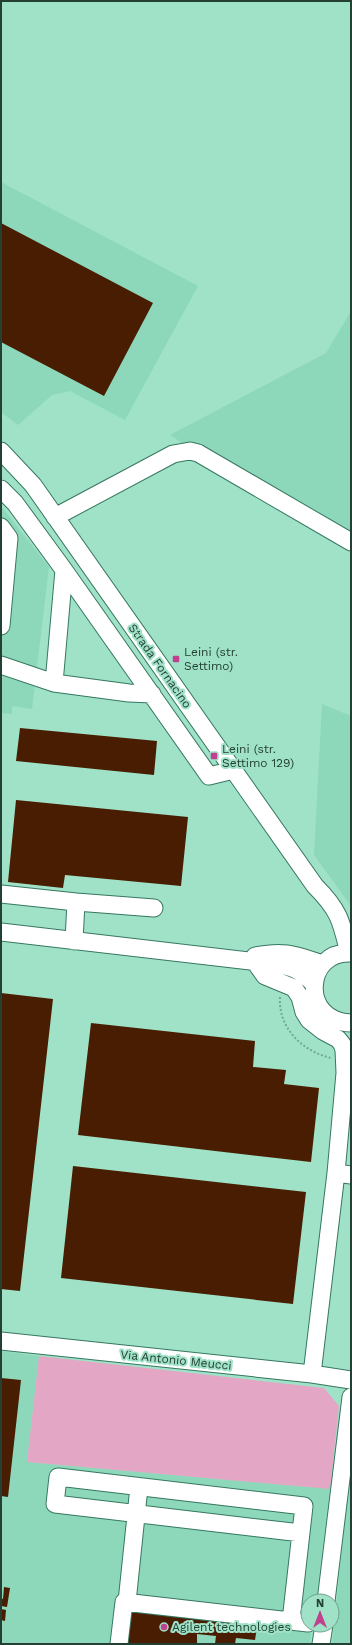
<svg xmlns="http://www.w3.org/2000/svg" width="352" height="1645" viewBox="0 0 352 1645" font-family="'Work Sans',sans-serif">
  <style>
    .built { fill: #8dd8ba }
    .green { fill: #e3a6c5 }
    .building { fill: #491d02 }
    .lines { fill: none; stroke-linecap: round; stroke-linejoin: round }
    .minor-casing { stroke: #367760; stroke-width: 19 }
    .path { stroke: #73a893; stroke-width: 2; stroke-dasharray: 2 2; stroke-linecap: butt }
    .minor { stroke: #fff; stroke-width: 17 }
    .poi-dot { fill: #c0418d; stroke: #9fe2c7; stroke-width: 1.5 }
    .labels { text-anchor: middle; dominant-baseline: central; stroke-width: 4; stroke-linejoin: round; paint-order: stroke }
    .poi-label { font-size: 12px; fill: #243f34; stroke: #9fe2c7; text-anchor: start }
    .street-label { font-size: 12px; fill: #243f34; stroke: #9fe2c7 }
  </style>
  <rect width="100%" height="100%" fill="#9fe2c7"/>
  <!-- built -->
  <path class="built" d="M1,182L198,286L125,420L70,391L52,395L18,425L1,412Z
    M351,311V542L198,453L170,435L326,353Z
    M1,506L49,567L32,709L12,706V714L1,713Z
    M322,704L351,716V906L314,855Z
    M1,1351L39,1356L27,1462L330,1489L316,1601H308V1625H312L310,1644H1Z
    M351,1463V1644H332Z"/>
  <!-- green -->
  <path class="green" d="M39,1356L324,1388L339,1406L330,1489L27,1462Z"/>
  <!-- building -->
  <path class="building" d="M1,223L153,303L104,396L1,342Z
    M20,728L157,741L154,775L16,761Z
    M16,800L188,817L181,886L65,875L63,888L8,882Z
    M1,993L53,999L20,1291L1,1289Z
    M91,1023L255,1041L253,1067L286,1070L284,1084L319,1088L311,1162L78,1135Z
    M73,1166L306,1192L293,1304L61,1278Z
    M1,1378L21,1380L8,1497L1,1496Z
    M4,1587L10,1588L7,1607L1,1606V1598L3,1599Z
    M1,1609L6,1610L5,1621L1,1620Z
    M132,1611L257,1627L255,1640L236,1638L235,1644H215L216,1636L197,1634V1644H127Z"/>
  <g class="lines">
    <defs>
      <path id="minor" d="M1,451L33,485L315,886C339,910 341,920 349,953
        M1,489L15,503L64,570L209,776L234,770
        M55,517L173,454L190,451L198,453L351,542
        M1,527L9,538L1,626
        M64,570L54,683L129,693L152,694
        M1,665L54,683
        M1,894L76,902L74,941
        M76,902L154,908
        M1,932L275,964C294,967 300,970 314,984
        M351,953C305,950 299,1021 351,1023
        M255,956C285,950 295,955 323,964
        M255,962L265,976L294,988L300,997L304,1012L309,1020L323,1031L338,1039L342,1044L344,1050L345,1073L351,1076
        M345,1073L336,1173L351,1175
        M1,1341L312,1374L351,1380
        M312,1374L336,1173
        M326,1601L351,1397
        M127,1602L139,1487
        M291,1621L304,1506L58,1477L55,1504L301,1533
        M119,1644L124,1602L308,1623
        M321,1644L324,1625"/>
    </defs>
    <!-- minor casing -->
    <use href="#minor" class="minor-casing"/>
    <!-- path -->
    <path class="path" d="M280,997C278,1028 302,1051 331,1058"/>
    <!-- minor -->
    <use href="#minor" class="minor"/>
  </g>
  <!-- markers -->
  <g class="poi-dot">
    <rect x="172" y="655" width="8" height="8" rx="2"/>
    <rect x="210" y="752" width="8" height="8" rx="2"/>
    <circle cx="164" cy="1627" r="4"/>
  </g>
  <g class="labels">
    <!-- poi labels -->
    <g class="poi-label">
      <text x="184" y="652">Leini (str.<tspan x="184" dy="14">Settimo)</tspan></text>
      <text x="222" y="749">Leini (str.<tspan x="222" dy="14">Settimo 129)</tspan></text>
      <text x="172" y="1627">Agilent technologies</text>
    </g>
    <!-- street labels -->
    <g class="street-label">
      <text transform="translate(160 666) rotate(55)">Strada Fornacino</text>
      <text transform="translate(176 1360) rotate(6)">Via Antonio Meucci</text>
    </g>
  </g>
  <!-- border -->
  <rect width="352" height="1645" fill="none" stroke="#243f34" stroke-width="4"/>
  <!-- north arrow -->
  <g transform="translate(320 1613)"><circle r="19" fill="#9fe2c7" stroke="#6ea18c"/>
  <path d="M0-3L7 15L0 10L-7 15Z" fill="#c0418d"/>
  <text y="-6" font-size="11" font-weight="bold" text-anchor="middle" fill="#243f34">N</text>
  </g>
</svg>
